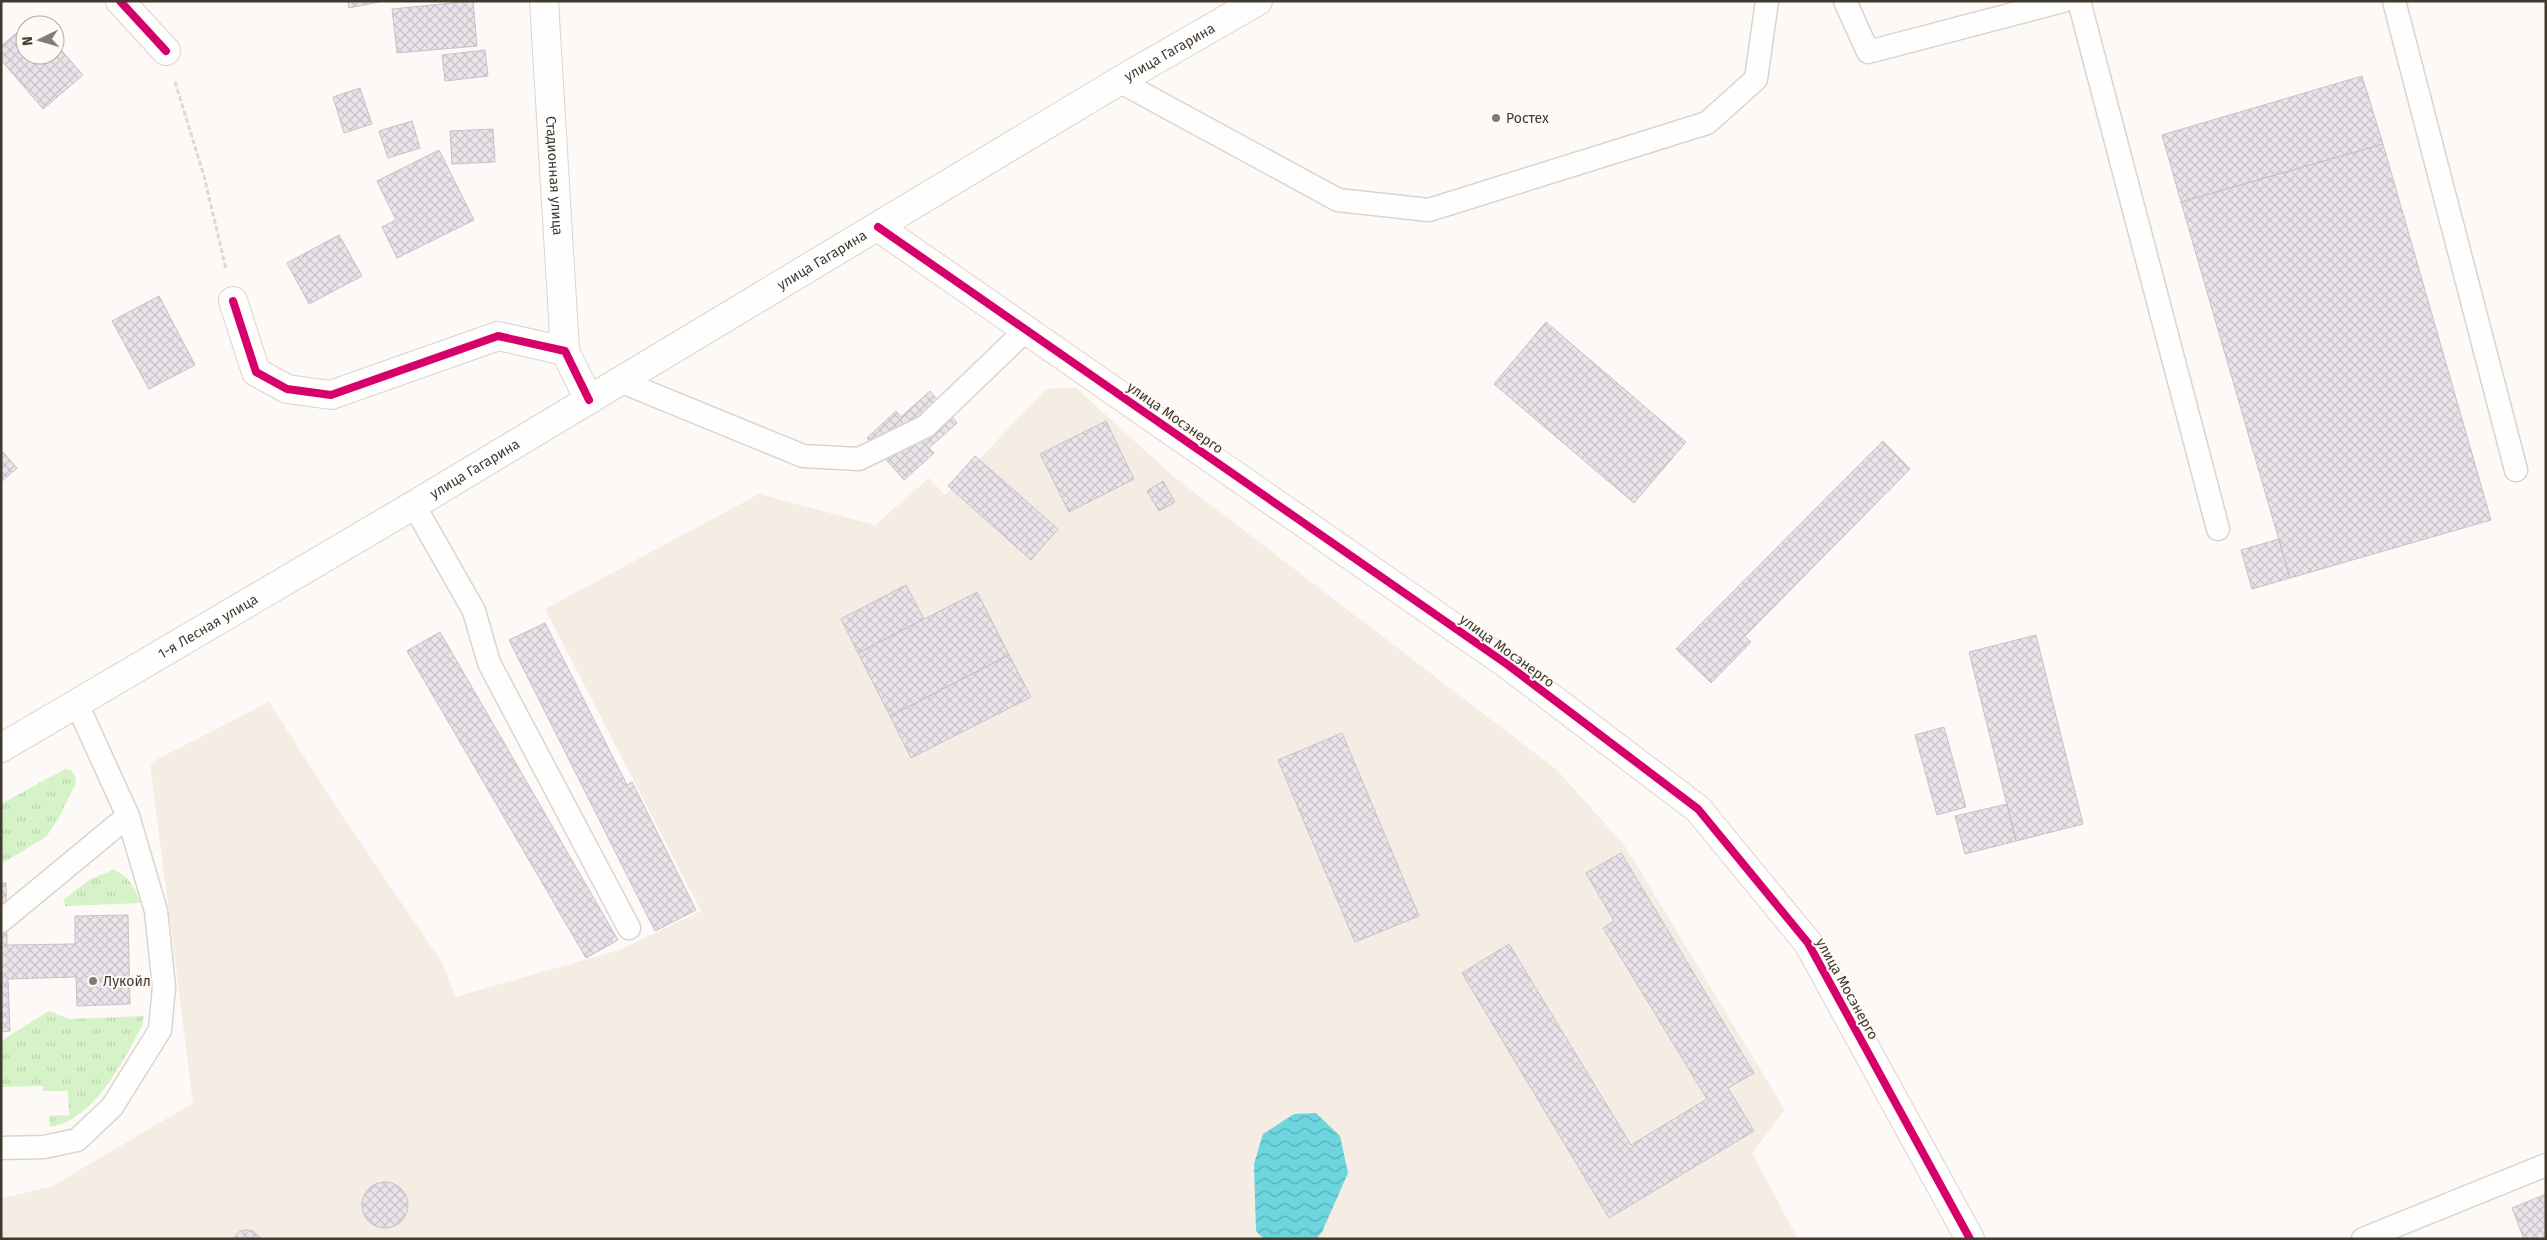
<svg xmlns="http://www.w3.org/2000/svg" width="2547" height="1240" viewBox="0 0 2547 1240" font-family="'Fira Sans',sans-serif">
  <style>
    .built { fill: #f5ede4 }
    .grass { fill: url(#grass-tufts) }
    .water { fill: url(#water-waves) }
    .building { fill: url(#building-cross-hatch); stroke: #c5c3c7 }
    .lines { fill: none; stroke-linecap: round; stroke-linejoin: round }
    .lane-casing { stroke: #dad4cd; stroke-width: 25 }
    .street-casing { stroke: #dad4cd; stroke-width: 30 }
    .secondary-casing { stroke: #dad4cd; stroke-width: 30 }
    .path { stroke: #dbdad8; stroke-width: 3; stroke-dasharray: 5 2.5; stroke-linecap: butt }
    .lane { stroke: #fffefe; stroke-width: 22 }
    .street { stroke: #fffefe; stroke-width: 28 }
    .secondary { stroke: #fffefe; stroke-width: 28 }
    .cycleway-casing { stroke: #fef9f4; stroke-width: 11 }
    .cycleway { stroke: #d6006c; stroke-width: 8 }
    .poi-dot { fill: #837c74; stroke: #fef9f4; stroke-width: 2 }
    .labels { text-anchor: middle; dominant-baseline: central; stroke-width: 4; stroke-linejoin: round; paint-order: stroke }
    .street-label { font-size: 14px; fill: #42392e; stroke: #fef9f4 }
    .poi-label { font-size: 14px; fill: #42392e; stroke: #fef9f4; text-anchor: start }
  </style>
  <defs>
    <pattern id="grass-tufts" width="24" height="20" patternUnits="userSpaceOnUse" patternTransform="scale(1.25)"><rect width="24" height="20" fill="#d6f3c8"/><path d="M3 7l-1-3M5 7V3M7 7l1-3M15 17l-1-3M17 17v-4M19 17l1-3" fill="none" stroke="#b9d1ac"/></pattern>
    <pattern id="water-waves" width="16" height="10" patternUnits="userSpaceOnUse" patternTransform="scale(1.25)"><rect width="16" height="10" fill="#6dd5de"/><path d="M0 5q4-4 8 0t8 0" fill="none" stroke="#5baeb4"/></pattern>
    <pattern id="building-cross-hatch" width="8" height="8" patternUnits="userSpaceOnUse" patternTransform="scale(1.25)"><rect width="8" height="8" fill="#e9e4ea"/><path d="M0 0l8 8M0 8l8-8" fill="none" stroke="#c9c4c9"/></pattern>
  </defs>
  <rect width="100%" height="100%" fill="#fcf9f6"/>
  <!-- built -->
  <path class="built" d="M1075,387L1173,476L1557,770L1625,846L1785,1110L1752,1153L1798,1239H1V1198L51,1187L193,1103L150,763L269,702L335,805L443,964L455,997L619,950L701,911L545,609L759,494L875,525L929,478L945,495L1046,389Z"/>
  <!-- grass -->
  <path class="grass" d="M65,769L71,770L75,776L76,783L56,823L46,837L1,864V804Z
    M113,870C130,876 134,888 141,903L65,906L64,899L91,879Z
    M49,1011L69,1019L144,1016L142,1026C122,1062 95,1120 50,1127L49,1116L69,1115L68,1091H43V1086L1,1087V1041Z"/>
  <!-- water -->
  <path class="water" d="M1316,1113L1340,1136L1348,1173L1322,1232L1316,1239H1264L1256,1231L1254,1164L1263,1134L1294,1114Z"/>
  <!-- building -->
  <path class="building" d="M348,1H379V2L349,8Z
    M473,1L477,46L397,53L392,9Z
    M25,26V55H55V43L83,75L43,109L1,60V46Z
    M485,50L488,76L445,81L442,55Z
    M2362,76L2383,144L2181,202L2162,135Z
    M360,88L372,124L344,133L333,97Z
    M412,121L420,148L388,158L379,131Z
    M493,129L495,162L452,164L450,131Z
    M2383,144L2491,520L2290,578L2181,202Z
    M439,150L474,220L397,258L382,227L396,220L377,181Z
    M339,235L362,276L309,304L287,263Z
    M159,296L195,365L149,389L112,321Z
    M1546,322L1686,442L1634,503L1494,384Z
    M930,391L957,423L929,448L934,453L904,480L867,438L896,411L901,417Z
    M1106,421L1134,479L1069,512L1040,454Z
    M1883,441L1910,469L1745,636L1751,642L1711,683L1676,649Z
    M2,451L17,468L1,482V452Z
    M975,456L1058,529L1031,560L948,486Z
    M1163,481L1175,502L1159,511L1147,491Z
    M2279,539L2290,578L2252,589L2241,550Z
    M906,585L924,619L858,653L841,619Z
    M977,592L1009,655L890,716L858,653Z
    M545,623L627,785L632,782L696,910L655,931L509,640Z
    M440,632L618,940L586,958L407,651Z
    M2036,635L2083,824L2016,841L1969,652Z
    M1009,655L1031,697L911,758L890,716Z
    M1944,727L1966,807L1937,815L1915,735Z
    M1342,733L1419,916L1355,942L1278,760Z
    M2007,804L2016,841L1965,854L1955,816Z
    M1621,853L1754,1073L1728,1088L1754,1131L1609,1218L1462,973L1509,944L1631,1145L1707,1099L1603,928L1614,921L1586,873Z
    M1,883H6L7,945L75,944V916L128,915L130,1004L77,1006L76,977L8,979L10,1031L1,1032Z
    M362 1205a23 23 0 1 1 46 0a23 23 0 1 1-46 0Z
    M2546,1194V1239H2524L2512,1208Z
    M247,1230L253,1231L262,1239H232L240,1231Z"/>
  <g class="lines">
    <defs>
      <path id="lane" d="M1845,1L1868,52L2063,1
        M2079,1L2218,529
        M2394,1L2516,470
        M1119,81L1338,200L1429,210L1707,123L1756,79L1767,1
        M620,381L803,456L859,459L926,426L1026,330
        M414,505L474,611L489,663L629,928
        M1,921L128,816
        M1,1148L44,1147L77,1140L112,1107L160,1030L164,987L156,911L128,816L77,704
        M2363,1239L2546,1165"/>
      <g id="street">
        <path d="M120,1L166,51"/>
        <path id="s1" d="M544,1L565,351"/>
        <path d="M878,227L1508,665L1698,809L1808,943L1970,1239"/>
        <path d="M233,301L256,372L287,389L331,395L498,336L565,351L589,400"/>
      </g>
      <g id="secondary">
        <path id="s2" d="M1,748L414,505L1119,81L1258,1"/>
      </g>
    </defs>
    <!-- lane casing -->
    <use href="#lane" class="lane-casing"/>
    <!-- street casing -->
    <use href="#street" class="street-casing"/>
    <!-- secondary casing -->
    <use href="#secondary" class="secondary-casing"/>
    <!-- path -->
    <path class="path" d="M175,82L204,176L226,269"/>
    <!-- lane -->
    <use href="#lane" class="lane"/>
    <!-- street -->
    <use href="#street" class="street"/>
    <!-- secondary -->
    <use href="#secondary" class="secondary"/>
    <defs>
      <path id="cycleway" d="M120,1L166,51
        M878,227L1508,665L1698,809L1808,943L1970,1239
        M233,301L256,372L287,389L331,395L498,336L565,351L589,400"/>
    </defs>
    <!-- cycleway casing -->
    <use href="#cycleway" class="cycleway-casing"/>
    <!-- cycleway -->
    <use href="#cycleway" class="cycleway"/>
  </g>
  <!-- markers -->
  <g class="poi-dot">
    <circle cx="1496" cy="118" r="5"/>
    <circle cx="93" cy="981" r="5"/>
  </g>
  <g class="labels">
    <!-- street labels -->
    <g class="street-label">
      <text stroke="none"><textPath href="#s2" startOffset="1360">улица Гагарина</textPath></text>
      <text stroke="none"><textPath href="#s1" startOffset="175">Стадионная улица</textPath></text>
      <text stroke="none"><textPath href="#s2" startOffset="955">улица Гагарина</textPath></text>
      <text transform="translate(1175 418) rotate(35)">улица Мосэнерго</text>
      <text stroke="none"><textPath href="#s2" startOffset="550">улица Гагарина</textPath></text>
      <text stroke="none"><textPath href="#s2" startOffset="240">1-я Лесная улица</textPath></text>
      <text transform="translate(1507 651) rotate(36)">улица Мосэнерго</text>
      <text transform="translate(1847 989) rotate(61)">улица Мосэнерго</text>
    </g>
    <!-- poi labels -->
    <g class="poi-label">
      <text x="1506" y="118">Ростех</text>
      <text x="103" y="981">Лукойл</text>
    </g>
  </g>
  <!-- border -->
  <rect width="2547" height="1240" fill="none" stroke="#42392e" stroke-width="5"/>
  <!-- north arrow -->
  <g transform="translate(40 40) rotate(265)"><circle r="24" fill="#fef9f4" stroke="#b3aca5"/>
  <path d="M0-4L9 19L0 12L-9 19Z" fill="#837c74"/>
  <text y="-8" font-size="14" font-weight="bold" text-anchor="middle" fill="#42392e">N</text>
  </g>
</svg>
